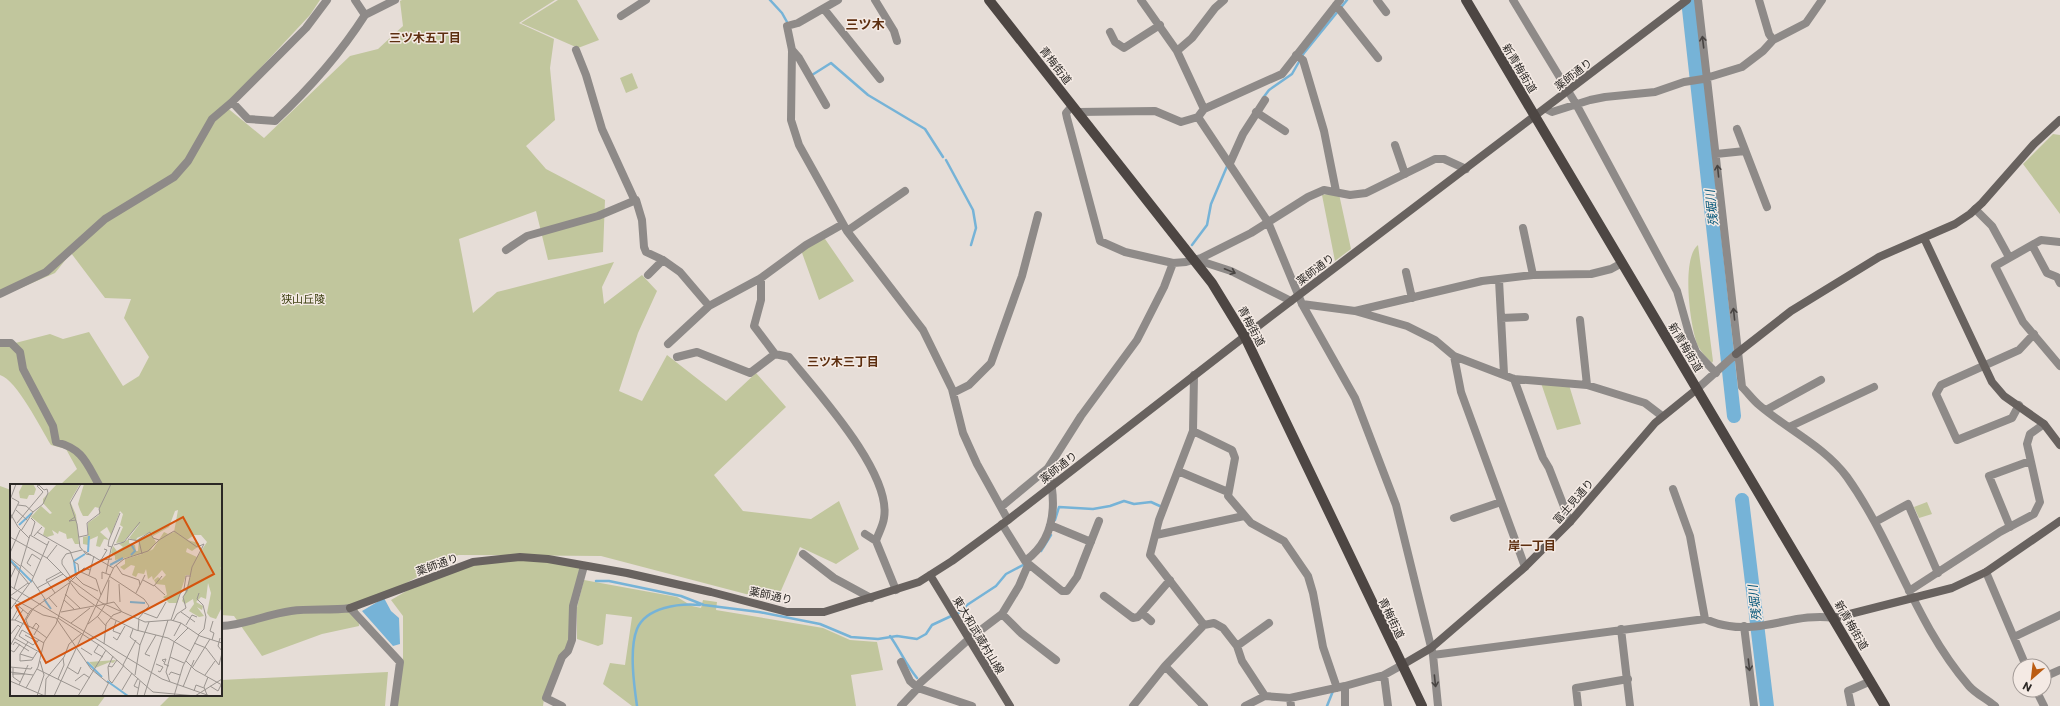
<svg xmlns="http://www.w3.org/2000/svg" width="2060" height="706" viewBox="0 0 2060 706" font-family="Commissioner,'Noto Sans JP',sans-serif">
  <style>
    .green { fill: #c1c69d }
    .water { fill: #76b3d7 }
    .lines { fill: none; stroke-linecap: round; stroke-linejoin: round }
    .stream { stroke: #76b3d7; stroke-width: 2.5 }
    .river { stroke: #76b3d7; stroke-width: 14 }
    .street { stroke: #8e8a88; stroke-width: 8 }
    .secondary { stroke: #68625f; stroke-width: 8 }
    .primary { stroke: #4d4643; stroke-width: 10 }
    .oneway { stroke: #494543 }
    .labels { text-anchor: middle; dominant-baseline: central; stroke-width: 3; stroke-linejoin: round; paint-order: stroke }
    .street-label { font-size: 11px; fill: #2b2825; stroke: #f4eae4 }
    .park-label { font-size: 11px; fill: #3c3f10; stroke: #f4eae4 }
    .neighbourhood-label { font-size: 12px; font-weight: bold; fill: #5d2e0f; stroke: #f4eae4 }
    .water-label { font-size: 12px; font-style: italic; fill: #05577a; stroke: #f4eae4 }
    .quarter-label { font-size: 13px; font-weight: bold; fill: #5d2e0f; stroke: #f4eae4 }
    .inset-river { fill: none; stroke: #76b3d7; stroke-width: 2 }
    .inset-road { fill: none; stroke: #9b9590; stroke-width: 1 }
    .view { fill: #d5540e; fill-opacity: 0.15; stroke: #d5540e; stroke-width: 2 }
    .inset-edge { fill: none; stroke: #2b2825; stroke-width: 2 }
  </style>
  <rect width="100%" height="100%" fill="#e6ddd7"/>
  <!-- green -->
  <path class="green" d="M0,0H320L310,15L225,106L264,138L350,56L378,49L403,26L400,1L402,0H555L519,23L554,39L550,68L555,120L526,146L546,169L605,200L603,252L548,260L536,211L459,239L473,313L497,292L614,262L602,287L604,304L642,275L657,291L638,333L619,391L642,401L667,355L726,401L756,373L786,407L714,475L743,511L811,519L839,501L859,549L836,564L800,547L776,602L601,556L458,555L358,609L359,626L322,634L262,656L234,616L221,615V485H60L77,469L66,449L51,445C41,429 17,380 0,375V347L50,334L63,339L89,332L123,386L139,376L149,357L124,318L131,299L105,298L71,253L55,273L0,297Z
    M558,0H577L599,40L578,48L521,23Z
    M632,73L638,88L626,93L620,78Z
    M2053,134L2060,135V214L2023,164Z
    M1335,193L1339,194L1351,249L1335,261L1322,195Z
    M823,236L854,281L819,300L801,250Z
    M1698,245L1713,361L1712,363C1707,358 1701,352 1698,346C1690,328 1681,258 1698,245Z
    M1541,383L1569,385L1581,424L1557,430Z
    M0,486L11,490V695H106L98,706H0Z
    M1927,502L1932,514L1919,518L1914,507Z
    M515,558L584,562L570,639L545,692L543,706H396L403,663V616L391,600L427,579L471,566Z
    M584,580L677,597L692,606L701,608L703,600L717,602L716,610L823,628L850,640L877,642L883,670L851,675L856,706H632L603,684L610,663L625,665L632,617L606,614L603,644L598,646L577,639V607Z
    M388,672L385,706H160L171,695H221V680Z"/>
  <!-- water -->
  <path class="water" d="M384,598L391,611L399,618L400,644L393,646L362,611Z"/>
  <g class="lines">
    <!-- stream -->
    <path class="stream" d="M770,0L782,13L787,22
      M812,75L831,63L868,95L925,129L943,157
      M1263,98L1269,90L1292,74L1304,53L1347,0
      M946,160L973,210L976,228L971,245
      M1192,245L1207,225L1211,204L1228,164
      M1055,520L1059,507L1093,509L1110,506L1124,501L1134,504L1151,502L1162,507
      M1041,551L1051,535
      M596,581H609L681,596L704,605L759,612L820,624L851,637L878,639L897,636L917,639L926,634L932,625L962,611L967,605L996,586L1006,574L1025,564
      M890,636C900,650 906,665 917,678
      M637,706C634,685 629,649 637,629C646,607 680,603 700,605V604
      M1327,706L1333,691"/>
    <!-- river -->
    <path class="river" d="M1688,0L1734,416
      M1742,500L1767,706"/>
    <!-- street -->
    <path class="street" d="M355,0L365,15L395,0
      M838,0L798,23L787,26L792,50L791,120L799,145L847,231L923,330L952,389L963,433L977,464L1008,520
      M875,0L894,31L897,41
      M1141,0L1177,51L1204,109
      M1377,0L1386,12
      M1513,0L1576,104L1677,291L1690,337L1696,352L1716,373
      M1698,0L1742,387C1748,393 1753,400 1759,405C1788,430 1824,446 1847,477C1894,543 1915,624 1969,686C1976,694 1987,699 1995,706
      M1759,0L1769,34L1773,40
      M1336,5L1378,58
      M824,9L880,79
      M621,16L646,0
      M1110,32L1115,42L1124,48L1160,25
      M576,50L586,75L602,129L635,201
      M792,50L799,58L826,105
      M1177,51L1192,38L1215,8L1224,0
      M1296,55L1303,60L1324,131L1336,191
      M232,102L248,119L275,121C309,89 340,54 365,15
      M1072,106L1066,113L1067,118L1100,241L1125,252L1173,263L1186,262L1201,258L1251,233L1308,197L1324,190L1350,195L1366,193L1435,159H1444L1466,169
      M1546,109L1552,112L1590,100L1605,97L1655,92L1684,82L1703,79L1742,67L1763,51L1773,40L1806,23L1822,0
      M1078,112L1155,111L1181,122L1198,117L1204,109L1282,74L1340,0
      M1256,112L1285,131
      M1198,117L1268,222L1302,304L1355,398L1396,505L1433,655L1438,706
      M1737,129L1767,207
      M1395,145L1405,174
      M1716,154L1745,151
      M1230,163L1243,134L1265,100
      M1975,209L1992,226L2009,257
      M1523,228L1533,275
      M847,231L905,191
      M2060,242L2041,240L1995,266L2023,322L2060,366
      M2032,245L2047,273L2057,277L2060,283
      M506,250L527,236L598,216L636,200L642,220L644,247L646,252L663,260L680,272L709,306
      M1194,259L1231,271L1291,301
      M1406,272L1412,298
      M648,275L663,260
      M761,278V300L754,326L775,354L789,357C817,392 892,473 884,518C883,526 878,534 876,541L896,590
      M1499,280L1504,374
      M0,294L46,272L105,219L174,177L188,161L212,119L232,102L306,28L327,0
      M1302,304L1355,311L1407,326L1435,340L1454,356L1514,379L1587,385L1645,403L1662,416
      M1355,311L1482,281L1533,275L1591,274L1611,269L1622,263
      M1501,318L1525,317
      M1580,320L1587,385
      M0,343H11L20,352L23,369L53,426L56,442C83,449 86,462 99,485
      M668,344L709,306L761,278L806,245L843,224
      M1454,356L1461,392L1525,567
      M677,357L697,352L750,373L775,354
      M1194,375L1193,431L1159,520L1150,555L1204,625
      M1514,379L1543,458L1549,468L1570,522
      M1697,389L1736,354
      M953,393L969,385L991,363L1022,276L1038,215
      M2019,405L2012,418L1957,440L1936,394L1941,385L2019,350L2034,334
      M1766,410L1821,380
      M1789,427L1874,387
      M1193,431L1232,450L1235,458L1228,496L1251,523L1284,541L1308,576L1313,593L1323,647L1337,688
      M1178,471L1228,492
      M1673,489L1690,536L1705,619
      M1001,507L1048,468L1081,416L1137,340L1164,287L1173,263
      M1454,518L1501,502
      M1875,522L1908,504L1938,573
      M1002,524L1025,561L1062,591H1067L1077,577L1099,521
      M1050,525L1091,542
      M2010,527L1989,476L2030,461
      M865,534L876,541
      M1156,535L1244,516
      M803,554L834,578L871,598
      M1025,561C1056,539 1057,503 1048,468
      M1986,572L2026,666
      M1909,591L2000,532L2034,514L2040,502L2027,444L2030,434L2044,424
      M1104,596L1133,618L1138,617L1170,580
      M1142,613L1151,621
      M1002,614L1021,633L1056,660
      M221,626C245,625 268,614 291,611C311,608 331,611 350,608L400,662L394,706
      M1744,626L1754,706
      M1621,629L1630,706
      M2014,637L2060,615
      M1237,646L1269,623
      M1433,655L1705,619C1712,622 1721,625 1729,626C1764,632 1799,612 1834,618
      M901,662L910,681L918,688L972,706
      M1165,666L1204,706
      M1384,675L1388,706
      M2044,677L2060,670
      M2036,690L2044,706
      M1290,698L1291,706
      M562,706L546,698L562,657L568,651L572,640L573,606L584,566
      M901,706L918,688L920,683L969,639L1002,614L1019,586L1028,565
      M1133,706L1165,666L1204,625L1214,623L1223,628L1237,646L1242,661L1265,696
      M1245,706L1265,696L1290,698L1345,686L1384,675L1402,665
      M1345,706V686
      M1578,706L1576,688L1628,679
      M1851,706L1848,691L1871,681"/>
    <!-- secondary -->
    <path class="secondary" d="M1924,238L1992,382L2004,396L2044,424L2060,445
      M1736,354L1791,311L1879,257L1955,224L1970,214L1982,203L2034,144L2060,120
      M930,575L1010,706
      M350,608L473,562L520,557L548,559L627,573L711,592L787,612H824L919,582L952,561L1008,520L1253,330L1687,0
      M1834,618L1952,588L1986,572L2060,521
      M1402,665L1431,648L1525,567L1570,522L1655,423L1697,389"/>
    <!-- primary -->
    <path class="primary" d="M989,0L1212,283L1245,337L1422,706
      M1466,0L1885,706"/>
  </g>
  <!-- one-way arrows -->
  <defs><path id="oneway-shaft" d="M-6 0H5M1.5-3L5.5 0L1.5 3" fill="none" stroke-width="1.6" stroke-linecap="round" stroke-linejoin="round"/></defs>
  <g class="oneway">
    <use href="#oneway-shaft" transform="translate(1703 42) rotate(-97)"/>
    <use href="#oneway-shaft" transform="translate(1718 171) rotate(-96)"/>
    <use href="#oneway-shaft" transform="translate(1230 271) rotate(22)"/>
    <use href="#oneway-shaft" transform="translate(1734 314) rotate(-96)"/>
    <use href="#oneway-shaft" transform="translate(1749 665) rotate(83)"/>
    <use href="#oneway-shaft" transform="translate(1435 681) rotate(84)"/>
  </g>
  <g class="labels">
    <!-- street labels -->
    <g class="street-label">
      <text transform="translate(1056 65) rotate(52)">青梅街道</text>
      <text transform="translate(1520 68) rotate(59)">新青梅街道</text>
      <text transform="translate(1573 74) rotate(-38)">薬師通り</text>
      <text transform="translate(1315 269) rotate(-37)">薬師通り</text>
      <text transform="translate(1252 326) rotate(62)">青梅街道</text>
      <text transform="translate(1686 347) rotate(59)">新青梅街道</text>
      <text transform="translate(1058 467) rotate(-38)">薬師通り</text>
      <text transform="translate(1573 501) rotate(-49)">富士見通り</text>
      <text transform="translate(437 564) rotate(-20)">薬師通り</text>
      <text transform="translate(771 595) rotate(12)">薬師通り</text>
      <text transform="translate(1392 618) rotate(64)">青梅街道</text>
      <text transform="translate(1852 625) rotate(60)">新青梅街道</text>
      <text transform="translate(979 635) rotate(59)">東大和武蔵村山線</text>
    </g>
    <!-- park labels -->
    <g class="park-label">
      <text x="303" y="298">狭山丘陵</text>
    </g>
    <!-- neighbourhood labels -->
    <g class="neighbourhood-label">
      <text x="425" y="37">三ツ木五丁目</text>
      <text x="843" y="361">三ツ木三丁目</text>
      <text x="1532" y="545">岸一丁目</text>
    </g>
    <!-- water labels -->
    <g class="water-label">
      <text transform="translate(1711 208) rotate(-96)">残堀川</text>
      <text transform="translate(1754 603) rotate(-97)">残堀川</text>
    </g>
    <!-- quarter labels -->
    <g class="quarter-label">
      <text x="865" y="24">三ツ木</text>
    </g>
  </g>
  <!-- overview -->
  <g transform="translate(10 484)">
    <rect width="212" height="212" fill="#e6ddd7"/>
    <path d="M13,0H23L26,5L24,11H19L17,15L10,14L9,8ZM47,0H70L60,17L66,31L69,60H65L62,54L57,55L56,50L49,47L48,50L42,46L44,51L37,53L33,51L35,44L21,33L31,22L40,30L42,29L33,19V15ZM74,0H212V83L210,84L212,85V123L206,135L200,133L197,129L201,109L198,99L196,115L191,113L186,118L193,122L192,126L187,123L194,132L189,133L179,127L184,120L183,115L175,120L172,117L181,91H176L167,119H159L153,113L157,111L155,101L146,100L144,96L148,93L151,96L156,91L152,86L143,96L142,92L138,95L136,85L134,90L128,89L126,93L122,91L125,82L121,81L114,86L110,83L115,80V75L132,70L105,76V72L101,69L103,62L107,67L113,63L109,60L119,55V59L125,61L126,67H128L129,55L140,49L146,58L140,67L143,65L154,48L158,50L164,48L168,26L165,27L159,43L143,52L141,48L127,54L126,57L119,54L131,38L113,58L106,59L113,43L110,41L113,30L110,27L101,51L97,43L90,48L99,56L94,55L90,63L86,62L88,52L79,56L78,61L73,60V53L78,52V39L89,31V24L85,23L78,32H73L70,26L68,20ZM184,51H191L197,58L187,73L176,68L177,64L182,67L189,62V59L177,56ZM106,176L103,179L100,178L85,184L79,178Z" fill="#c1c69d" fill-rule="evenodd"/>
    <path class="inset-river" d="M9,41L22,29M78,68L79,52M121,71L125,67L121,60M0,76L22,98M100,81L113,74M66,91L64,77L75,70M34,115L41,125M120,118L135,119M77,178L92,193M97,197L118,212"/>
    <path class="inset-road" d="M71,0L60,19L67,40L70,63L76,70L81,71M0,16L6,0M8,21L16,22L23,28M6,26L18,37M0,29L8,43L19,54M65,33L59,37L66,36M0,36L9,18L2,14M7,39L33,8M11,47L23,28L33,20L38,9L37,5L34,6L29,1L27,2L33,8M27,48L60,67L64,78L68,80L69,89M21,51L25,38L21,34M24,52L32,43M0,53L37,74L55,92L92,119L135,138L161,136L171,139L190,152L212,159M69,53L78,51L77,39L90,29L89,25L101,0M118,55L129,57L132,70M126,57L140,48L143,54L149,56M104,61L114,58L130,38M102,63L98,62L99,56L110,29M74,67L103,84M0,69L10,46M0,74L10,82M37,74L47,61M90,76L102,75M91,76L97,66L94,65M0,77L19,100M11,81L24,93M106,81L112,90L129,96L130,101M21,82L17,79L22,70L31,76M71,88L86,95L91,111M96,89L101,65L110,43M79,91L84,72M65,92L73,100L88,107M99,92L134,115L139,122L128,135M56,93L69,110L101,133M0,95L6,82M62,95L52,80V76L56,70L72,66M92,95V88L100,91M22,96L35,115M133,96L144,102L152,92M109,100L110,118M144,101L155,111M0,102L152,195L200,212M27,104L53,90M4,105L20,51L37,61M174,105L176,92H181M45,109L36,96L51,88M126,109L135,91M55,110L70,124M0,112L18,99M0,113L33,131L46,134L81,185L98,199M39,114L47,123M54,116L64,125M5,119L18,130M97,120L99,96M86,122L104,118L112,128M0,126L22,96L39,57M51,128L84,122M171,128L185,138M134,129L147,134M87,132L96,142M48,134L92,163L143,208L186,212M101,134L126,146L158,154L180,167M147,134L156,118M0,136H5L25,145L37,154M2,136L9,123M5,136L13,126M161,136L170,110L174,105L177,107M106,137L103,147L111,150M61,139L80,124M78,140L88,132L95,121M176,141L182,131L187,133M19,144L16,136L23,125M22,145L26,139L29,142L24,151M123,145L120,153L130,161M12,146L9,152L23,161L29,156M12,146L34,159M128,147L129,135M0,151L8,141L11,144M15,151L28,158M188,151L194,145L196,133L193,121L187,115L189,109M164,152L171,139M103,153L107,156L115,142M4,154L31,169M210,154L208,162L212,167M202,156L204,149L200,147L203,137M18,158L10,170V177L22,176L27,168M184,159L196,164L209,181L212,169M89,160L84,168L93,173M94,160L96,140L103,131L111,128M3,161L5,158L19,167M0,162L20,127L59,99M71,164L82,171M0,166L4,168L10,160M10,170L23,174M103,172L98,183L99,196L102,199L114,181M140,172L135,170L146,151M160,173L174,179M176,177L185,186L212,201M154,178L152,176L156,175L154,180L159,182M146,180L153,183L150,188L148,187M113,181L126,156M98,182L102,183L107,176M0,183L21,185L22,183M57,183L68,190L71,183M3,184V193L10,198M182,184L200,155M27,185L70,206M0,188L23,191M2,190H15M125,191L130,161L139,138M159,191L161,188L170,191M195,191L205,177M48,195L54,181L53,174M0,197L35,212M65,197L74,190L80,194M160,198L156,188L164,158L178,144M9,201L18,181M200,202L208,207L211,201M173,203L184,176M16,204L28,183L34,158L46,140L60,98L74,84L80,86M128,204L124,202L128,194M112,206L122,189M184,207L186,201L194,204M197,211L194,203L198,193M27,212L34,191L30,177M35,212L36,195L54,173L59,160L71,150M44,212L104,83L114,75L138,67L149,56L164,47L187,63L194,60L182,83L177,107L173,113L176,124L167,130L163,137M68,212L96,166M92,212L99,198M127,212L130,197M134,212L158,136M164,212L173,182L189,151M185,212L212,195"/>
    <path class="view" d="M173,33L204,90L36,179L6,122Z"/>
    <rect width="212" height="212" class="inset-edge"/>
  </g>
  <!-- north arrow -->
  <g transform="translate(2032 678) rotate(208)"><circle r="19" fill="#f4eae4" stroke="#a49c98"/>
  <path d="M0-3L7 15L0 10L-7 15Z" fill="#bb5c12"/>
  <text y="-6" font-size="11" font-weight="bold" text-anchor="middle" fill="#2b2825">N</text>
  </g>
</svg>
